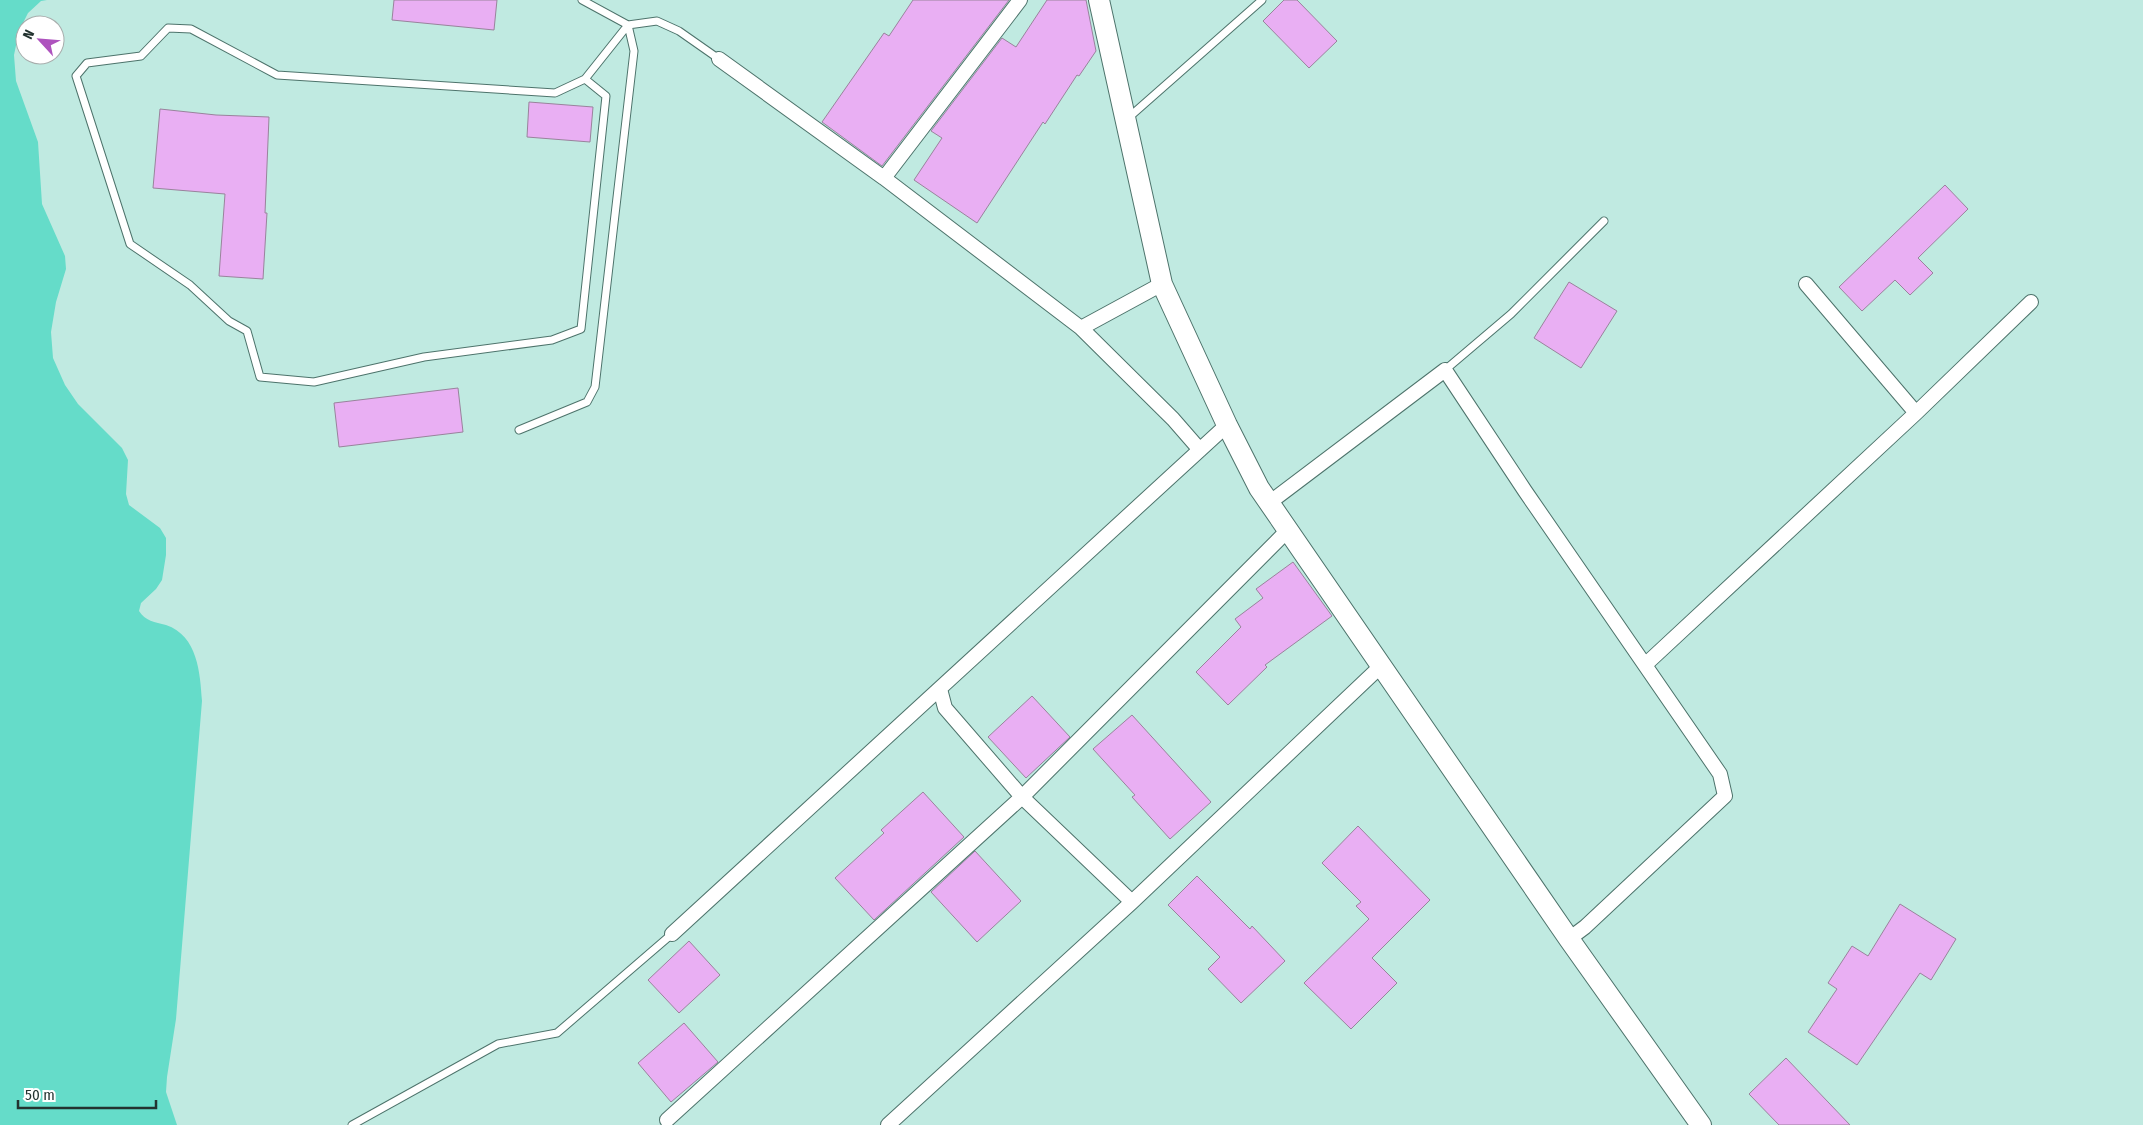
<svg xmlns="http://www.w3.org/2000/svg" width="2143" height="1125" viewBox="0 0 2143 1125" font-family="'Fira Sans Condensed',sans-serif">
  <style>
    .water { fill: #65dcc9 }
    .building { fill: #e9aff3; stroke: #99839c }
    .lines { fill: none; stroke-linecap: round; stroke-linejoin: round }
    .service-casing { stroke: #4d736b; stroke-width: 9 }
    .minor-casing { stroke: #4d736b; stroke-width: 16 }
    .secondary-casing { stroke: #4d736b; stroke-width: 22 }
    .service { stroke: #fff; stroke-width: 7 }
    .minor { stroke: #fff; stroke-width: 14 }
    .secondary { stroke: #fff; stroke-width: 20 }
  </style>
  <rect width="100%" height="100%" fill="#c0eae1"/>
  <!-- water -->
  <path class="water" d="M0,0H47L41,1L28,13L19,31L14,55L16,81L38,142L42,204L65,256L66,269L56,302L51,332L53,358L65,385L78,404L122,448L128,460L126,494L129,505L160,528L166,538V555L162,580L156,589L141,603L139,611C145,621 155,622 166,625C198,636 200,673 202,701L176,1019L167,1077L166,1092L177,1125H0Z"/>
  <!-- building -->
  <path class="building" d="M394,0H497L494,30L392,20Z
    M913,0H1009L882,166L822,122L884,33L889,36Z
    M1047,0H1086L1096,51L1079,76L1077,75L1045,124L1043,122L977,223L914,180L942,138L931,131L1002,38L1016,47Z
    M1284,0H1297L1337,41L1309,68L1263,21Z
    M529,102L593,107L590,142L527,137Z
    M160,109L216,115L269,117L265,213H267L263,279L219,276L225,194L153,188Z
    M1945,185L1968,209L1918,258L1933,273L1910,295L1895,280L1862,311L1839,287Z
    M1569,282L1617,311L1581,368L1534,338Z
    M458,388L463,432L339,447L334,403Z
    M1293,562L1332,616L1265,665L1267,667L1228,705L1196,672L1241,627L1235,619L1263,598L1256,589Z
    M1032,696L1070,737L1026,778L988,737Z
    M1132,715L1211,802L1170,839L1132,797L1135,795L1093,749Z
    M923,792L964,837L874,920L835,878L884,833L881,830Z
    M1358,826L1430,900L1372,958L1397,983L1351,1029L1304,983L1369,919L1356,906L1361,902L1322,863Z
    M975,851L1021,901L977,942L931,892Z
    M1197,876L1250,929L1252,926L1285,961L1241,1003L1208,969L1220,957L1168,905Z
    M1900,904L1956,939L1931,980L1920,973L1857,1065L1808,1032L1837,989L1828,983L1852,946L1868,956Z
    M689,941L720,975L679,1013L648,980Z
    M684,1023L718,1062L671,1102L638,1063Z
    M1786,1058L1850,1125H1779L1749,1094Z"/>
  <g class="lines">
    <defs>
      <path id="service" d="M585,79L606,96L581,329L552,340L424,357L314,382L260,377L247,331L229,321L190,285L130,244L76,76L87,63L141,56L168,28L191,29L277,75L555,93L585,79L628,25L657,21L679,31L719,59
        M1127,119L1262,0
        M1445,370L1511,314L1604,221
        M519,430L587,402L595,387L634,51L628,25L582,0
        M352,1125L498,1044L557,1033L672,934"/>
      <path id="minor" d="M719,59L884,178L1081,328L1173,419L1200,450
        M884,178L1020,0
        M1806,284L1916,413
        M1081,328L1162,284
        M1269,503L1445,370L1525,491L1720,774L1725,796L1585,927L1569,939
        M1645,665L1916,413L2031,302
        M940,689L945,708L1022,797L1132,902
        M672,934L1227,425
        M667,1120L1022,797L1287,531
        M888,1125L1132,902L1382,665"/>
      <path id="secondary" d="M1099,0L1162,284L1227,425L1259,488L1569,939L1701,1125"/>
    </defs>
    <!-- service casing -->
    <use href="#service" class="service-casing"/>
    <!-- minor casing -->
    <use href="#minor" class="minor-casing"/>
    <!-- secondary casing -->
    <use href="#secondary" class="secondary-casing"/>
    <!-- service -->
    <use href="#service" class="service"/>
    <!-- minor -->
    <use href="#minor" class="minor"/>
    <!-- secondary -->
    <use href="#secondary" class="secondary"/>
  </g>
  <!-- north arrow -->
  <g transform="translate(40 40) rotate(296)"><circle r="24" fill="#ffffff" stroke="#a7adac"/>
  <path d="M0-4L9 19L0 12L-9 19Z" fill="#ae53be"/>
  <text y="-8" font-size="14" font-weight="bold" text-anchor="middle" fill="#233330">N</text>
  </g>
  <!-- scale -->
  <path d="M18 1100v8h138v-8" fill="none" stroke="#233330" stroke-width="2.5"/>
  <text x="25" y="1100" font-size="15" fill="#233330" stroke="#ffffff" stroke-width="4" paint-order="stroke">50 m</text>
</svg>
